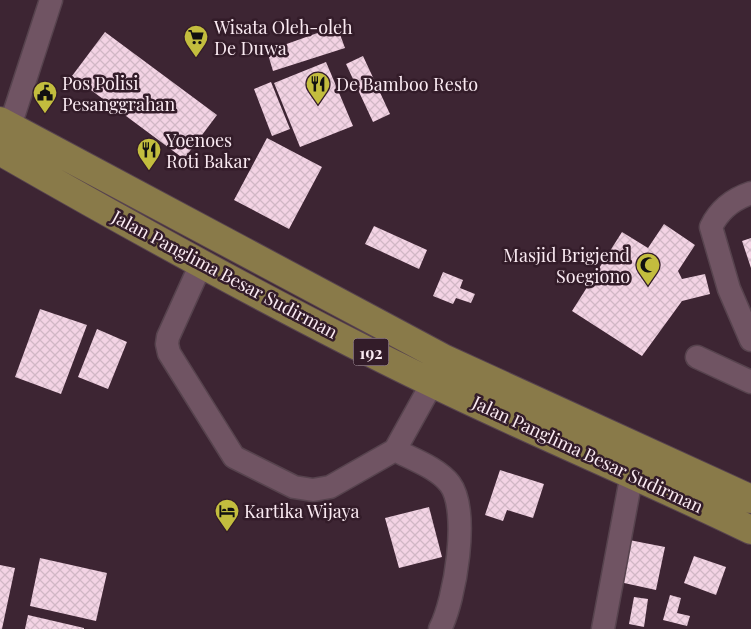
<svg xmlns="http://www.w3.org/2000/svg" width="751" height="629" viewBox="0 0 751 629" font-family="'Playfair Display',serif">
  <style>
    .building { fill: url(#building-cross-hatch) }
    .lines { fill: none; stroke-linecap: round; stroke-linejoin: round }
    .minor-casing { stroke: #57434e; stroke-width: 25 }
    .major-casing { stroke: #57434e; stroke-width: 30 }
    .minor { stroke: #705463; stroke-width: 22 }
    .major { stroke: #897a49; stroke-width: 28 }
    .labels { text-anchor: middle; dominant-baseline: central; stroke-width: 5; stroke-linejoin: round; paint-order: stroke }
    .shield { fill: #331c29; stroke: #beacb6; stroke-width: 1 }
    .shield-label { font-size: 16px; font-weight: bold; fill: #faeaf2 }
    .poi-label { font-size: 18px; fill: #faeaf2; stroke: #331c29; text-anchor: start }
    .street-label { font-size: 18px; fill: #faeaf2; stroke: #331c29 }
  </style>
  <defs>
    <pattern id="building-cross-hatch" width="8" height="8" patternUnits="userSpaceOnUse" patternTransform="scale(1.25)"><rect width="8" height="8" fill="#f3d3e4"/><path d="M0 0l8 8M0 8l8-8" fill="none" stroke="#d1b7c5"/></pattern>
  </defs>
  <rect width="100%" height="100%" fill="#3d2533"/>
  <!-- building -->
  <path class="building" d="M337,26L345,48L273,71L267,51Z
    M105,32L217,115L184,159L72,76Z
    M363,56L390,114L373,122L346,64Z
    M326,62L353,126L300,147L274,83Z
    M271,82L290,129L272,136L254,89Z
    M267,138L322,167L289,229L234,200Z
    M664,224L695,245L678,271L682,279L705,274L710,294L682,301L642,356L572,311L622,232L648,248Z
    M374,226L427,250L419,269L365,244Z
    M751,238V268L742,241Z
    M443,272L463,280L460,288L475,294L471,303L456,298L453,304L433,296Z
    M40,309L87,325L61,394L15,377Z
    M97,329L127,342L108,389L78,377Z
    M500,470L544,484L533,518L507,510L503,521L485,515Z
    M429,507L442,557L399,568L385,518Z
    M624,539L665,547L656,590L615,581Z
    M694,556L726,567L716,595L684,583Z
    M40,558L107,573L96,621L30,606Z
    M0,565L15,568L2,629H0Z
    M670,595L681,598L677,613L690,616L687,626L663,620Z
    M634,597L648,599L644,627L629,624Z
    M28,615L84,628V629H25Z"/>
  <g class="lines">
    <defs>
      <path id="minor" d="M10,126L51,0
        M751,193C733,199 719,210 711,227L729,289L751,340
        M201,264L168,337L167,344L169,353L234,457L294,487L313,490L330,487L395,450L440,369
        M697,357L751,382
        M395,450C412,459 438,468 450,484C470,511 455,600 440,629
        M603,629L632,473"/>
      <path id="major" d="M0,121L445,359L751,499
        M0,151C141,232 285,312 432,383C537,434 646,479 751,530"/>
    </defs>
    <!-- minor casing -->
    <use href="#minor" class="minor-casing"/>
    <!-- major casing -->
    <use href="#major" class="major-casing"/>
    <!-- minor -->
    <use href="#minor" class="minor"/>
    <!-- major -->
    <use href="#major" class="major"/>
  </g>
  <!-- icons -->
  <defs>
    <symbol id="supermarket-pin" viewBox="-11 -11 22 30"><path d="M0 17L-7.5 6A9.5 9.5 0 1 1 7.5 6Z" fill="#c3bd3e" stroke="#331c29"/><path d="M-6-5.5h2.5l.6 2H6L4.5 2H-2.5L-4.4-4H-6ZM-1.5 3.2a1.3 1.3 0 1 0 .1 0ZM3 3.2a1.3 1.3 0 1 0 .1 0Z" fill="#111"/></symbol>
    <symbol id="restaurant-pin" viewBox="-11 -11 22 30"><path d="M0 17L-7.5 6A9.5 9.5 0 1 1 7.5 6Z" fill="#c3bd3e" stroke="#331c29"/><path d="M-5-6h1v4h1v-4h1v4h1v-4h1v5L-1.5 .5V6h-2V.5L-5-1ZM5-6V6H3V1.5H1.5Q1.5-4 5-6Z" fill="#111"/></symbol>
    <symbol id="civic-pin" viewBox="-11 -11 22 30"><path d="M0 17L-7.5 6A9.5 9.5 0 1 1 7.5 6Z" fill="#c3bd3e" stroke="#331c29"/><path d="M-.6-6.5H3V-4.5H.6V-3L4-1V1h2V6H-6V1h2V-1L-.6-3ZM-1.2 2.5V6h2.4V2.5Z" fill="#111"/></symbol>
    <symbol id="mosque-pin" viewBox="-11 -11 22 30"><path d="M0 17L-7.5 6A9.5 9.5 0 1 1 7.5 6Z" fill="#c3bd3e" stroke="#331c29"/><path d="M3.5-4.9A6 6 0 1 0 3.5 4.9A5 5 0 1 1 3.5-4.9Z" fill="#111"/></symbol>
    <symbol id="hotel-pin" viewBox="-11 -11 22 30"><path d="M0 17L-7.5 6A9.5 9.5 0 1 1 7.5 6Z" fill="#c3bd3e" stroke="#331c29"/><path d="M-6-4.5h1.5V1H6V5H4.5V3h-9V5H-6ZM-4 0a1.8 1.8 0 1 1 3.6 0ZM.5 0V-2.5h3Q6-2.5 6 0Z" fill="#111"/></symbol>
  </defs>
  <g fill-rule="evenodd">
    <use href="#supermarket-pin" x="182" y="23" width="28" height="38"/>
    <use href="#restaurant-pin" x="304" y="70" width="28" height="38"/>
    <use href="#civic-pin" x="31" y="79" width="28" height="38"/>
    <use href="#restaurant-pin" x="135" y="136" width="28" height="38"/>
    <use href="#mosque-pin" x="634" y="251" width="28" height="38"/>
    <use href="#hotel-pin" x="213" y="497" width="28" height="38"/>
  </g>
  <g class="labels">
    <!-- shield labels -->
    <rect class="shield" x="353.5" y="338.5" width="35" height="27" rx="4"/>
    <g class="shield-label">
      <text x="371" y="352">192</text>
    </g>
    <!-- poi labels -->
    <g class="poi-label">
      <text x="214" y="27">Wisata Oleh-oleh<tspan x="214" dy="21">De Duwa</tspan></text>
      <text x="62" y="83">Pos Polisi<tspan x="62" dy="21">Pesanggrahan</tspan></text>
      <text x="336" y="84">De Bamboo Resto</text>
      <text x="166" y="140">Yoenoes<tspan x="166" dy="21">Roti Bakar</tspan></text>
      <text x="630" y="255" text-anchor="end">Masjid Brigjend<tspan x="630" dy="21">Soegiono</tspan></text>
      <text x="244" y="511">Kartika Wijaya</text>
    </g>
    <!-- street labels -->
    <g class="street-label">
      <text transform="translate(225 274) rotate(28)">Jalan Panglima Besar Sudirman</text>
      <text transform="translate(588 454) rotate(25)">Jalan Panglima Besar Sudirman</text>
    </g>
  </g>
</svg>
